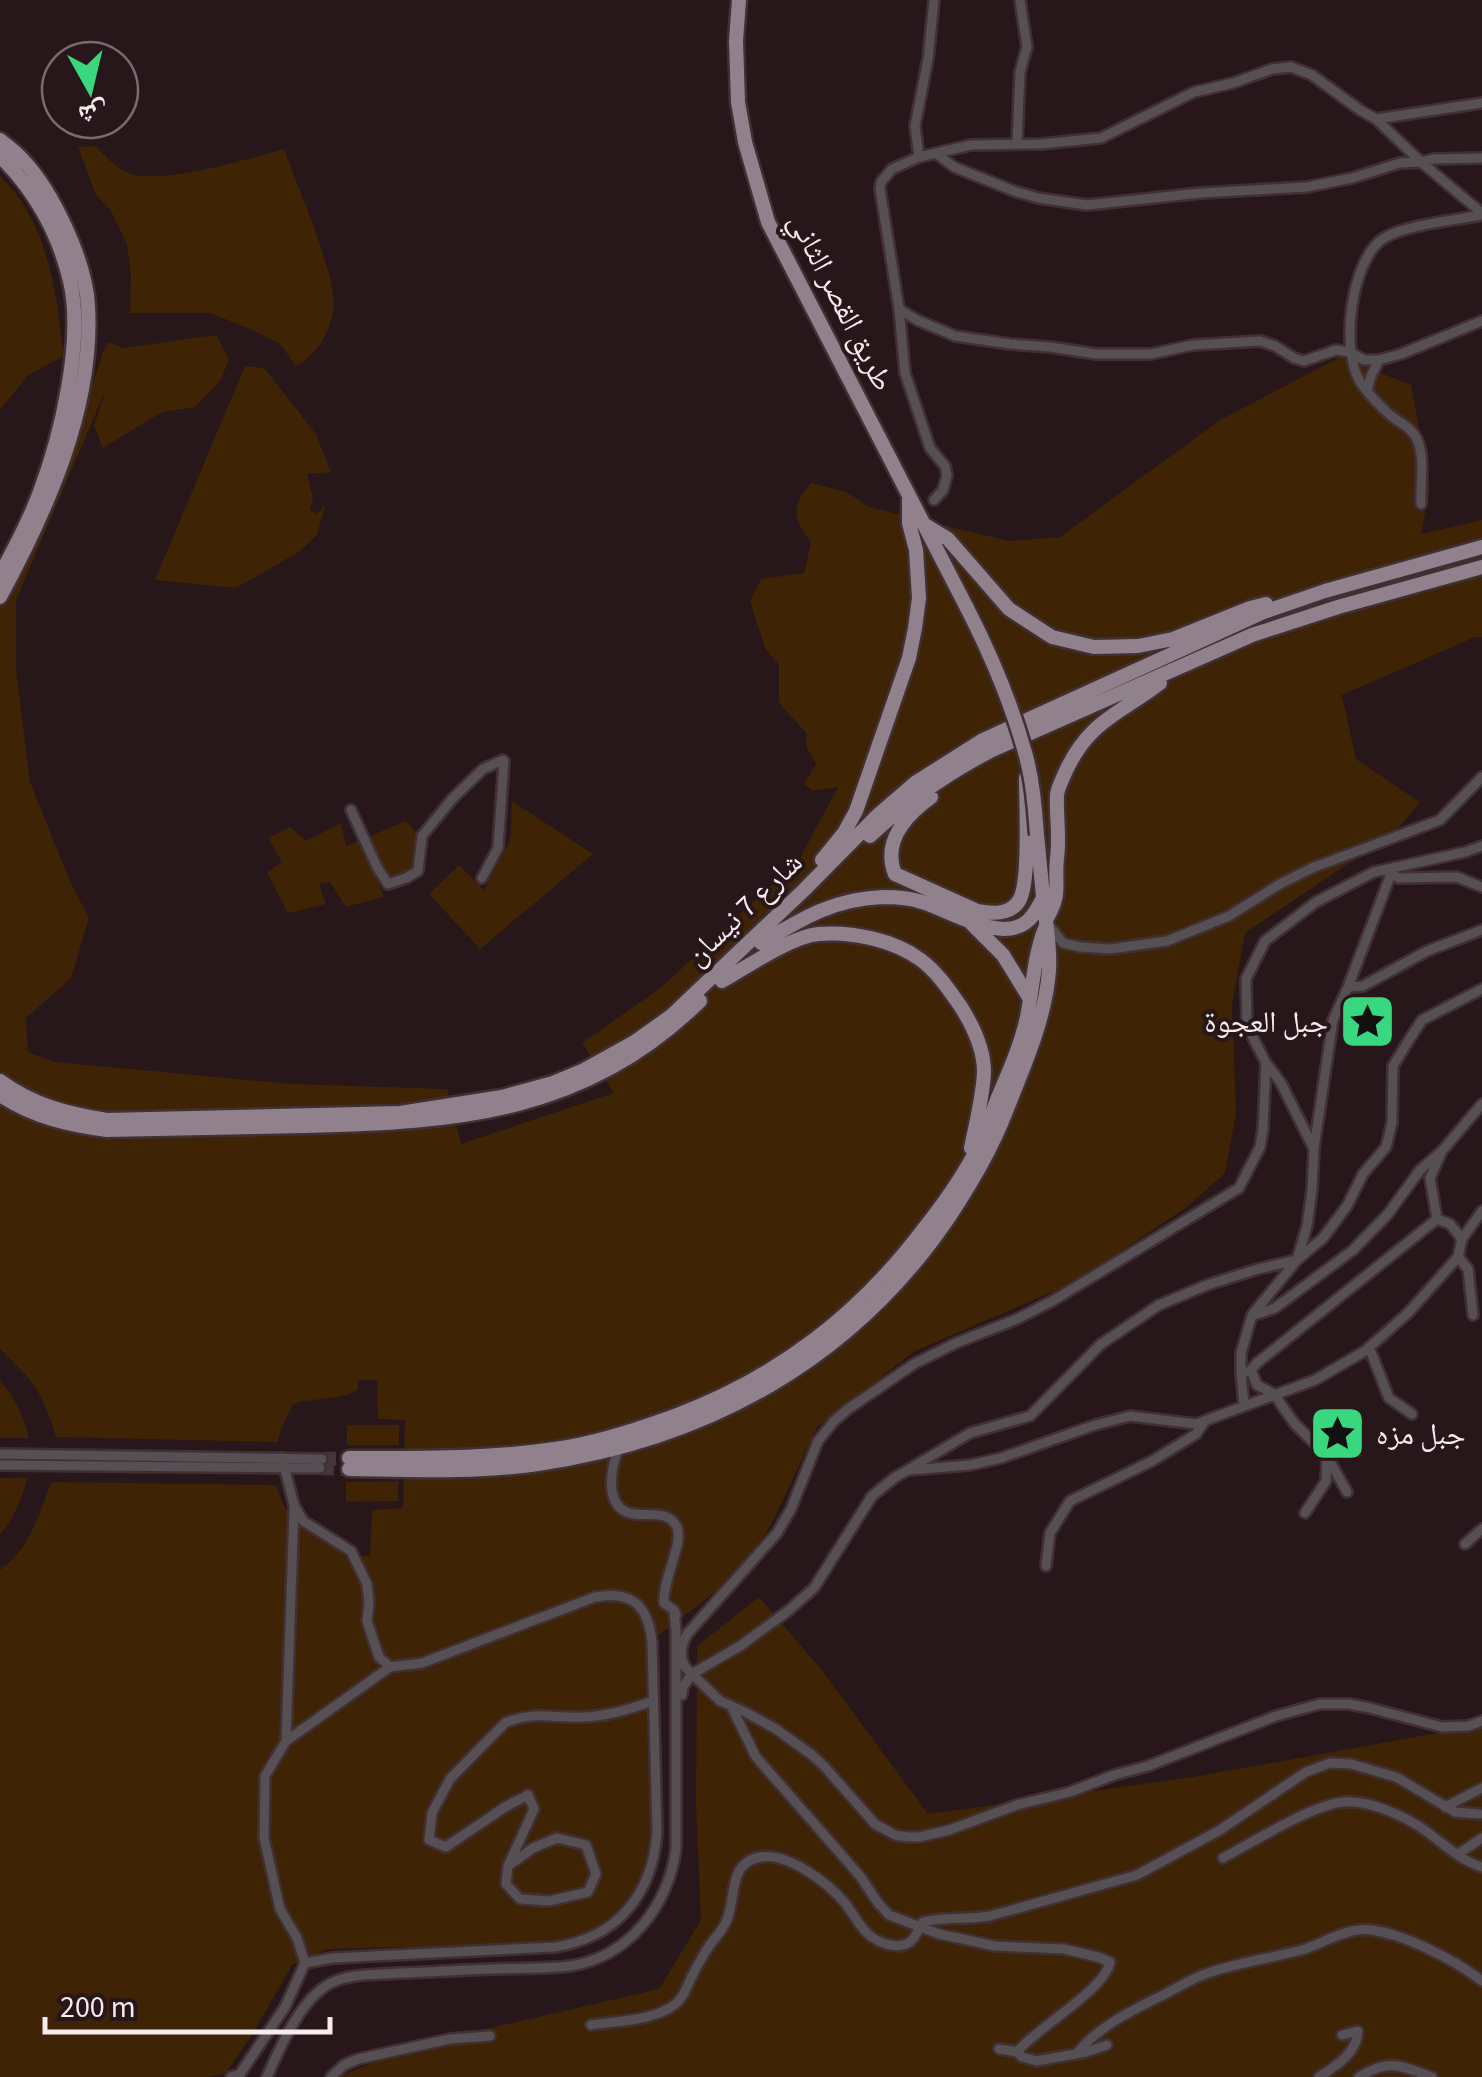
<svg xmlns="http://www.w3.org/2000/svg" width="1482" height="2077" viewBox="0 0 1482 2077" font-family="'Source Sans 3','Noto Naskh Arabic',sans-serif">
  <style>
    .green { fill: #3e2304 }
    .lines { fill: none; stroke-linecap: round; stroke-linejoin: round }
    .primary-tunnel { stroke: #46363a; stroke-width: 14; stroke-dasharray: 14 7; stroke-linecap: butt }
    .street-casing { stroke: #403033; stroke-width: 14 }
    .primary-casing { stroke: #403033; stroke-width: 19 }
    .street { stroke: #564f54; stroke-width: 9 }
    .primary { stroke: #90818c; stroke-width: 14 }
    .primary-bridge-casing { stroke: #403033; stroke-width: 19; stroke-linecap: butt }
    .primary-bridge { stroke: #90818c; stroke-width: 14 }
    .labels { text-anchor: middle; dominant-baseline: central; stroke-width: 8; stroke-linejoin: round; paint-order: stroke }
    .street-label { font-size: 30px; fill: #f7ebed; stroke: #27161a }
    .poi-label { font-size: 30px; fill: #f7ebed; stroke: #27161a; text-anchor: end }
  </style>
  <rect width="100%" height="100%" fill="#27161a"/>
  <!-- green -->
  <path class="green" d="M95,146C104,154 115,167 126,172C157,187 250,158 284,149C296,183 339,279 333,311C330,333 316,356 296,366L280,344L250,329L210,313H130L131,276L127,244L111,211L96,195L78,147Z
    M0,176C50,224 55,291 64,356L28,375L0,410Z
    M216,335L229,359L221,380L195,407L162,412L103,448L94,426L107,387L16,600V669L30,782L69,879L89,918L71,978L26,1018L28,1052L55,1062L291,1084L447,1089L461,1144L614,1093L582,1043L663,986L800,858L838,787L813,791L804,784L816,764L806,747L807,734L779,703V665L765,648L750,601L761,579L804,573L811,543C793,517 790,508 811,483L847,492L869,507L1009,541L1060,537L1220,420L1340,357L1411,385L1430,490L1421,534L1482,520V637H1475L1342,695L1356,759L1420,802L1395,832L1245,933L1232,1004L1236,1114L1225,1173L1187,1207L1073,1283L915,1351L817,1427L773,1521L743,1571L651,1641L657,1843L634,1909L600,1931L535,1944L328,1949L292,1965L252,2035L226,2073L210,2077H0V1570C29,1550 40,1513 51,1482L276,1485L283,1504L295,1521L347,1557L370,1556L372,1510L403,1508L405,1420L378,1419L377,1380H358V1390C339,1401 315,1397 293,1404L281,1429L278,1442L56,1437C43,1392 33,1381 0,1349V598L82,417L102,355L108,342L124,348Z
    M245,366L264,368L316,434L331,472L307,474L313,498L310,509L315,514L325,506L317,535L299,552L236,588L155,580Z
    M512,801L593,854L480,949L429,894L459,865L484,890L510,841Z
    M406,821L419,835L413,870L380,883L383,897L346,907L330,882L319,884L326,904L288,913L267,872L282,862L268,838L290,827L306,841L341,823L346,846Z
    M0,1381C16,1398 23,1416 29,1438H0Z
    M347,1425H399V1445H347Z
    M0,1478H27C23,1499 13,1519 0,1535Z
    M398,1481V1501L346,1502V1482Z
    M759,1597L821,1669L928,1814L1193,1777L1482,1725V2077H339L408,2047L659,1989L701,1920L696,1806L697,1646Z"/>
  <g class="lines">
    <!-- primary-tunnel -->
    <path class="primary-tunnel" d="M322,1459L349,1458
      M320,1468L349,1469"/>
    <defs>
      <path id="street" d="M1376,119L1482,103
        M1017,144L1020,72L1027,47L1020,0
        M937,154L954,167L1014,191L1038,198L1087,205L1201,193L1307,187L1352,178L1400,163L1421,162L1434,159L1482,158
        M919,157L915,126L928,59L934,0
        M899,309L917,320L955,336L1010,344L1050,347L1096,354H1151L1193,345L1260,341L1275,346L1294,358L1304,361L1336,350L1350,352L1364,360H1379L1401,354L1482,321
        M1367,391L1371,376L1379,360
        M934,500L943,490L947,475L945,466L930,448L905,373L899,309L880,189L881,182L892,169L919,157L971,145L1041,144L1101,138L1194,92L1233,83L1272,69L1291,67L1312,75L1360,110L1376,119L1421,162L1482,213
        M1421,504C1420,485 1425,460 1418,442C1414,429 1402,424 1391,416C1380,406 1368,394 1360,382C1340,348 1351,259 1384,238C1404,225 1457,220 1482,215
        M351,810L377,867L388,884L406,878L418,871L422,836L452,799L483,769L503,760
        M1482,846L1465,852L1374,872L1316,902L1265,941L1246,979L1247,1026L1266,1063L1263,1129L1260,1147L1239,1188L1054,1300L1017,1319L956,1343L914,1364L848,1409L834,1421L818,1441L791,1509L777,1533L688,1633C681,1644 678,1656 686,1668L720,1701L745,1712L776,1729L812,1755L824,1766L875,1824L895,1835L907,1837H919L949,1830L1017,1805L1070,1792L1114,1775L1148,1766L1276,1716L1320,1704H1349L1370,1708L1442,1727L1468,1726L1482,1721
        M1388,872L1399,878L1457,877L1482,887
        M482,878L498,848L504,761
        M1049,925L1063,943L1080,947L1110,949L1167,941L1229,916L1280,884L1312,868L1440,820L1482,777
        M1348,987L1363,986L1427,951L1482,930
        M1314,1148L1333,1020L1348,987L1391,874
        M1437,1219L1430,1178L1442,1151L1482,1104
        M1462,1239L1482,1211
        M1458,1257L1468,1269L1473,1315
        M1254,1315L1275,1308L1353,1250L1388,1214L1420,1170L1442,1151
        M1369,1347L1389,1398L1412,1414
        M1241,1373V1353L1252,1315L1297,1260L1323,1238L1347,1206L1363,1174L1386,1147L1392,1123L1393,1066L1409,1040L1422,1020L1482,989
        M1244,1405L1241,1373L1246,1372
        M619,1447C611,1468 602,1509 634,1514C648,1516 669,1510 677,1527C684,1543 662,1581 664,1603L674,1610L676,1615
        M0,1454L322,1459
        M1328,1458L1347,1492
        M0,1465L320,1468
        M910,1470L970,1465L1001,1458L1095,1425L1130,1416L1196,1424L1315,1380L1365,1351L1408,1313L1458,1257L1462,1239L1450,1224L1437,1219L1257,1363L1251,1370L1257,1385L1274,1394L1294,1423L1327,1456L1326,1481L1305,1513
        M1465,1544L1482,1529
        M1046,1566L1050,1533L1070,1501L1152,1461L1196,1434L1204,1422
        M682,1695L683,1687L692,1674L740,1646L788,1611L814,1588L872,1496L894,1478L970,1433L1030,1416L1101,1344L1159,1305L1207,1285L1258,1269L1297,1260L1307,1226L1312,1190L1314,1149L1281,1083L1266,1063
        M732,1708L756,1757L860,1876L878,1903L889,1915L939,1934L995,1946L1064,1949L1098,1957L1110,1962C1105,1990 1036,2028 1017,2052
        M286,1741L294,1509
        M1445,1807L1482,1788
        M557,1838L586,1845L596,1874L588,1892L549,1901L520,1899L506,1884L508,1866L533,1848Z
        M1458,1854L1482,1838
        M1223,1858C1253,1842 1312,1805 1343,1802C1367,1800 1397,1813 1417,1825C1438,1838 1458,1860 1482,1867
        M508,1866L534,1809L528,1795L505,1807L446,1847L429,1840L432,1813L450,1779L505,1723C535,1710 554,1719 584,1717C608,1716 630,1709 653,1701
        M305,1963L297,1938L280,1909L264,1838L265,1776L286,1741L390,1667
        M591,2025C616,2021 653,2021 674,2005C680,2001 684,1994 687,1987C693,1973 701,1959 709,1946C715,1938 723,1930 727,1920C736,1898 728,1863 760,1857C788,1852 828,1883 845,1903C853,1913 859,1926 868,1934C878,1943 899,1951 911,1941C917,1936 918,1928 923,1922C943,1916 968,1920 990,1916L1137,1875L1220,1830L1306,1772L1330,1763L1351,1764L1396,1777L1455,1812L1480,1814
        M999,2049L1017,2052L1022,2057L1037,2061L1086,2052L1107,2045
        M1077,2053C1098,2027 1131,2011 1159,1997C1176,1989 1190,1979 1208,1973C1239,1962 1273,1958 1305,1949C1325,1942 1349,1927 1371,1930C1404,1934 1455,1960 1482,1981
        M231,2077L240,2074L285,2007L305,1963L333,1958L554,1947C617,1938 652,1895 657,1833L652,1642C648,1606 633,1590 595,1597L422,1663L390,1667L379,1657L367,1621L369,1603L367,1584L351,1551L303,1521L294,1505L282,1458
        M267,2077C280,2047 301,1998 331,1983C351,1973 378,1975 400,1973C431,1972 462,1970 492,1969C518,1968 544,1969 570,1966C629,1957 668,1906 676,1849V1631L674,1610
        M331,2077L344,2065L358,2059L450,2039L490,2036
        M1319,2077C1336,2066 1357,2053 1358,2031L1342,2035
        M1359,2077C1390,2058 1400,2066 1432,2077"/>
      <path id="primary" d="M739,0L736,41L738,102L745,142L768,222L967,608
        M0,140C8,146 16,152 23,160C53,192 86,262 88,306C94,407 47,510 0,597
        M0,156C35,190 59,234 70,281C84,341 61,435 40,492C29,521 15,548 0,575
        M925,525L948,539L1009,609L1052,637L1094,647L1138,646L1173,639L1250,608L1266,604
        M931,797C906,815 882,842 895,874L977,911C993,914 1012,915 1020,899C1030,879 1026,803 1026,778
        M870,836C906,802 948,773 992,750L1252,635L1338,607L1482,567
        M822,860L844,833L856,811L909,658L915,628L919,598L916,550L909,523V499
        M1047,918C1062,892 1054,885 1057,858C1060,837 1056,816 1057,795C1058,787 1062,780 1065,773C1088,721 1120,714 1160,683
        M971,923L1003,955L1030,999
        M761,943C803,918 833,899 883,897C895,897 910,898 922,902C949,910 998,942 1025,923C1034,917 1038,907 1043,898
        M722,981C747,967 790,937 818,934C852,931 894,940 921,960C938,973 949,990 961,1007C973,1026 984,1048 984,1072C983,1097 976,1123 971,1148
        M0,1081C33,1105 67,1114 107,1120L400,1113L502,1097L553,1083L582,1071L636,1041L671,1016L804,890L878,815L915,783L983,740L1264,612L1325,591L1482,547
        M0,1095C33,1117 68,1125 107,1130C173,1129 239,1127 305,1126C458,1122 584,1114 700,1001
        M349,1458C423,1458 496,1459 568,1447C606,1440 641,1428 677,1415C780,1376 860,1314 926,1226C949,1197 971,1165 986,1130C991,1119 994,1106 999,1095C1010,1069 1021,1045 1027,1017C1033,987 1034,956 1045,928
        M349,1469C412,1470 476,1473 538,1464C709,1439 854,1359 951,1214C972,1182 991,1150 1005,1114C1023,1068 1045,1021 1049,971C1051,945 1045,921 1043,896C1041,876 1039,855 1037,835"/>
    </defs>
    <!-- street casing -->
    <use href="#street" class="street-casing"/>
    <!-- primary casing -->
    <use href="#primary" class="primary-casing"/>
    <!-- street -->
    <use href="#street" class="street"/>
    <!-- primary -->
    <use href="#primary" class="primary"/>
    <defs>
      <path id="primary-bridge" d="M967,608C990,653 1013,708 1026,756C1033,782 1035,809 1037,835"/>
    </defs>
    <!-- primary-bridge casing -->
    <use href="#primary-bridge" class="primary-bridge-casing"/>
    <!-- primary-bridge -->
    <use href="#primary-bridge" class="primary-bridge"/>
  </g>
  <!-- icons -->
  <defs>
    <symbol id="sight-square" viewBox="-11 -11 22 22"><rect x="-9" y="-9" width="18" height="18" rx="4" fill="#39d87f" stroke="#27161a"/><path d="M0-6L1.8-2.2L6-1.7L2.9 1.2L3.7 5.4L0 3.3L-3.7 5.4L-2.9 1.2L-6-1.7L-1.8-2.2Z" fill="#111"/></symbol>
  </defs>
  <g fill-rule="evenodd">
    <use href="#sight-square" x="1336" y="990" width="63" height="63"/>
    <use href="#sight-square" x="1306" y="1402" width="63" height="63"/>
  </g>
  <g class="labels">
    <!-- street labels -->
    <g class="street-label">
      <text transform="translate(841 302) rotate(63)">طريق القصر الثاني</text>
      <text transform="translate(744 909) rotate(-44)">شارع 7 نيسان</text>
    </g>
    <!-- poi labels -->
    <g class="poi-label">
      <text x="1328" y="1022">جبل العجوة</text>
      <text x="1376" y="1434" text-anchor="start">جبل مزه</text>
    </g>
  </g>
  <!-- north arrow -->
  <g transform="translate(90 90) rotate(172)"><circle r="48" fill="#27161a" stroke="#7a6b6e" stroke-width="2.5"/>
  <path d="M0-8L18 38L0 25L-18 38Z" fill="#39d87f"/>
  <text y="-15" font-size="28" font-weight="bold" text-anchor="middle" fill="#f7ebed">ش</text>
  </g>
  <!-- scale -->
  <path d="M45 2017v15h285v-15" fill="none" stroke="#f7ebed" stroke-width="5"/>
  <text x="60" y="2017" font-size="30" fill="#f7ebed" stroke="#27161a" stroke-width="8" paint-order="stroke">200 m</text>
</svg>
